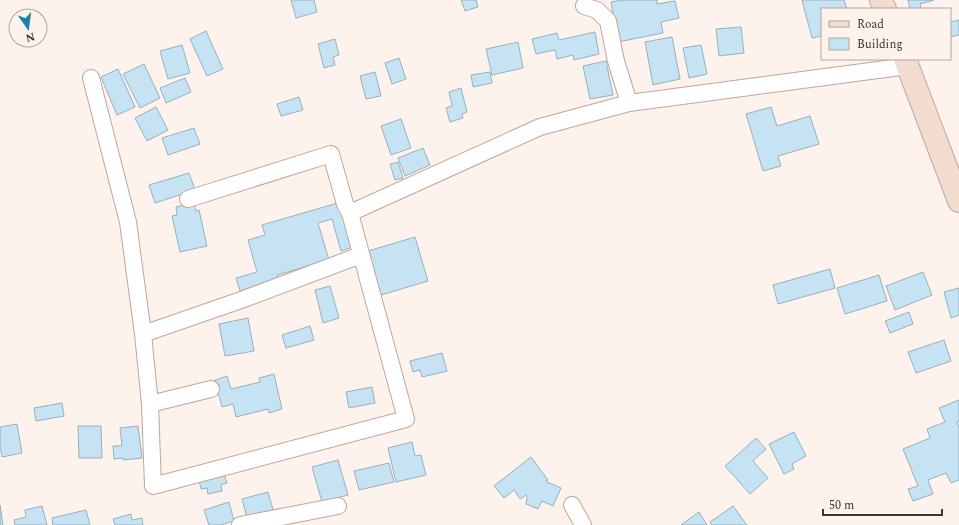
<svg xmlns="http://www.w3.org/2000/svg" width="959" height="525" viewBox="0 0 959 525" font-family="Spectral,serif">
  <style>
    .building { fill: #c6e3f3; stroke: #95b1c0 }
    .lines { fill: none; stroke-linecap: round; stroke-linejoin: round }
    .street-casing { stroke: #c1a698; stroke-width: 18 }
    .secondary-casing { stroke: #c1a698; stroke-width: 24 }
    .street { stroke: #fff; stroke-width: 16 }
    .secondary { stroke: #f2dbcf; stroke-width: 22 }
  </style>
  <rect width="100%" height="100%" fill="#fdf2ec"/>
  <!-- building -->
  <path class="building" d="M291,0H314L317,12L296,18Z
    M461,0H476L478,7L465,11Z
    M623,0H657V4L675,1L679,18L661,22L663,33L618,42L611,2Z
    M802,0H844L847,9H822V36L812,38Z
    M908,0H934L920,4L921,9H910Z
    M959,20V35L950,37V22Z
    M741,27L744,53L719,56L716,29Z
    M206,31L223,69L207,76L190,39Z
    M595,32L599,54L574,60L573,55L557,59L555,50L536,54L532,39L557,33L559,40Z
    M672,37L680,79L653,85L645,42Z
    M335,39L339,55L333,57L335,65L324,68L318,44Z
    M518,42L523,68L492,75L486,49Z
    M182,45L190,73L168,79L160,51Z
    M701,45L707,74L689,78L683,48Z
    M399,58L406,79L392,84L385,63Z
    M606,61L613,95L590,99L583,66Z
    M144,64L160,98L140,108L123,74Z
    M118,69L135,107L117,115L101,77Z
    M375,72L381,96L366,99L360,76Z
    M490,72L492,83L473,87L471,75Z
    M185,78L191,92L166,103L160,88Z
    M461,88L467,112L462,114L463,118L450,122L446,108L452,106L449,92Z
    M299,97L303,110L281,116L277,104Z
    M156,107L168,130L147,141L135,118Z
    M771,107L777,126L810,116L819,144L778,156L781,166L763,171L746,114Z
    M401,119L411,148L391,155L381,126Z
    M194,128L200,144L168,155L162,138Z
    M423,148L430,165L405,176L398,158Z
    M398,162L403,178L395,180L390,164Z
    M189,173L195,190L155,203L149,185Z
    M341,202L353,247L341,251L332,219L318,223L329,260L277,275L279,283L241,294L236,278L257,272L248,240L265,235L262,225Z
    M194,203L196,211L199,210L207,246L180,252L172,216L177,215L176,207Z
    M415,237L428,281L381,295L368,251Z
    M830,269L835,288L778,304L773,285Z
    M923,272L932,295L895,310L886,286Z
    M879,275L887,301L845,314L837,288Z
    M330,286L339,318L323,323L315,290Z
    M959,288V315L951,318L944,292Z
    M909,312L913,324L890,333L885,321Z
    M248,318L254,351L225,356L219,324Z
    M310,326L314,340L286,348L282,335Z
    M944,340L951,361L916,373L908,352Z
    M442,353L447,371L422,377L420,370L413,372L410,361Z
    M274,374L282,409L269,413L268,409L236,417L233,404L222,407L215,380L227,376L231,389L260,382L259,378Z
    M372,387L375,403L349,408L346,392Z
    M959,400V421L957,422L959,428V480L951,483L946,473L928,480L933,494L913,501L908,489L918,486L903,449L930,438L927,429L945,422L939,408Z
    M62,403L64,416L36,421L34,408Z
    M17,424L22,453L2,457L0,445V427Z
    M78,426H101L102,458H79Z
    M138,426L142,458L123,460V458L114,459L113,446H122L120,428Z
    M794,432L806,456L792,464L794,469L784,474L769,444Z
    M756,438L766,449L753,461L768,478L750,494L725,466Z
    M412,442L415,456L421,455L426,475L396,482L388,448Z
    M531,457L548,480L546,481L547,482L561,488L553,506L542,501L538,509L526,504L527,497L526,495L520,499L514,490L504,498L494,486Z
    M338,460L348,495L322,502L312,467Z
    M389,463L394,482L359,490L354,471Z
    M224,474L227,483L221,485L222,491L208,494L207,488L201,489L199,480Z
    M268,492L274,513L248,521L242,499Z
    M229,502L234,521L221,525H209L204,510Z
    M0,505L3,525H0Z
    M42,506L47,525H15L14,520L26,517L25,510Z
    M733,506L747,525H712L710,522Z
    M86,510L90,525H53L52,518Z
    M699,512L707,525H681Z
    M131,514L132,520L142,518L143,525H115L113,519Z"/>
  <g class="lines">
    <defs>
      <path id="street" d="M584,6L597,10L608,21L616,61L629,103
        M91,78L128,222L143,334L150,404L153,486L406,419L350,213L540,127L629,103L908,66
        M188,199L331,154L345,204L350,213
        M143,334L244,299L361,255
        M150,404L211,389
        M572,505L583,525
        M240,525L338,506"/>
      <path id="secondary" d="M881,0L885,9
        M905,59L959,201"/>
    </defs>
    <!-- street casing -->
    <use href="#street" class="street-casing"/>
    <!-- secondary casing -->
    <use href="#secondary" class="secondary-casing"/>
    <!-- street -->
    <use href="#street" class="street"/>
    <!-- secondary -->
    <use href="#secondary" class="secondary"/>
  </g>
  <!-- legend -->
  <rect x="821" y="8" width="130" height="52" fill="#fdf2ec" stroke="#b1a6a0"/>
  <rect x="829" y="21" width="20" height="6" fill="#f2dbcf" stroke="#b1a6a0"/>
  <text x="857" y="28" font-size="12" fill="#40352f">Road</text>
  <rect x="829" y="38" width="20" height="12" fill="#c6e3f3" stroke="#b1a6a0"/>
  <text x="857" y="48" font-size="12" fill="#40352f">Building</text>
  <!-- north arrow -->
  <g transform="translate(28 28) rotate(166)"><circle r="19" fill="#fdf2ec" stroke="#b1a6a0"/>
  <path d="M0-3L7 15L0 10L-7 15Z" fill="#1b81ab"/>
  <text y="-6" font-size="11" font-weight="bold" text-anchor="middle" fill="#40352f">N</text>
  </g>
  <!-- scale -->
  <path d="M823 509v6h119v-6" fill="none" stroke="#40352f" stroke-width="2"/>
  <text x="829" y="509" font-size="12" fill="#40352f" stroke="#fdf2ec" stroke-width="3" paint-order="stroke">50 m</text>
</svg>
